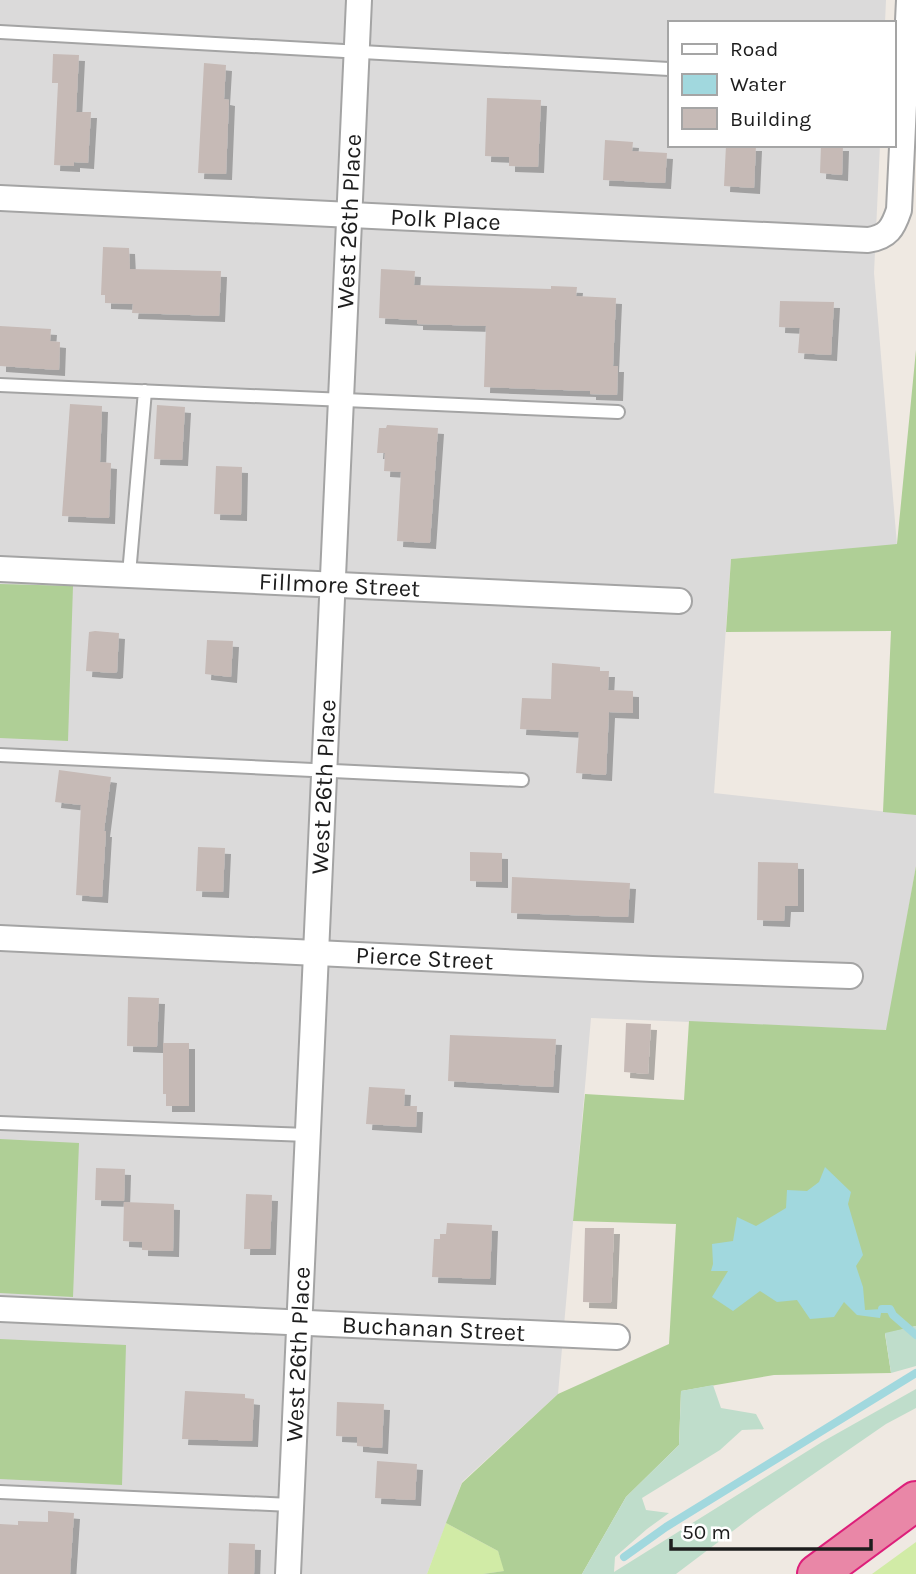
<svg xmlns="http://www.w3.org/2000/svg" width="916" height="1574" viewBox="0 0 916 1574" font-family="Karla,sans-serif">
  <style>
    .residential { fill: #dbdada }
    .grass { fill: #d1eba6 }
    .forest { fill: #afcf96 }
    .wetland { fill: #bfddcb }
    .water { fill: #a1d8de }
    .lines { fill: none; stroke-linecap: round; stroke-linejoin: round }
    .stream { stroke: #a1d8de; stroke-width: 8 }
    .building { fill: #c6bab6; filter: url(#shadow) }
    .lane-casing { stroke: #a4a4a4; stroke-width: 16 }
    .street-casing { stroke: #a4a4a4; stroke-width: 28 }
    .highway-casing { stroke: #dd1f7a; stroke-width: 42 }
    .lane { stroke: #fff; stroke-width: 12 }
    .street { stroke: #fff; stroke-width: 24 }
    .highway { stroke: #e987a7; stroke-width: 38 }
    .labels { text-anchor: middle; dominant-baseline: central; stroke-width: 5; stroke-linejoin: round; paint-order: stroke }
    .street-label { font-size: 24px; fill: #1d1d1d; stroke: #fff }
  </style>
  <defs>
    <filter id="shadow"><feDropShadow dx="6" dy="6" stdDeviation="0" flood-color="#0004"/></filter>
  </defs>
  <rect width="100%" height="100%" fill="#efe9e2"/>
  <!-- residential -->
  <path class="residential" d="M0,0H886L885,23H669V145H880L874,273L897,545L731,559L714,793L916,815V866L887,1030L591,1018L558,1394L462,1482L427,1574H0Z"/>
  <!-- grass -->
  <path class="grass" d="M446,1523L498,1551L505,1571L483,1574H427Z
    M916,1542V1574H872Z"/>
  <!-- forest -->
  <path class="forest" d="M916,350V815L883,812L891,631L726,632L731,559L897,544Z
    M0,584L73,586L68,741L0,738Z
    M916,866V1326L885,1334L891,1373L774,1375L681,1391L679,1445L626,1497L582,1574H483L504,1571L498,1551L446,1523L462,1483L558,1394L669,1344L676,1224L573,1221L585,1094L684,1100L689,1021L886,1030Z
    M0,1139L79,1143L73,1297L0,1293Z
    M0,1339L126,1345L122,1485L0,1479Z"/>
  <!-- wetland -->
  <path class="wetland" d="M916,1326V1366L891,1373L885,1333Z
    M713,1385L721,1408L756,1414L764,1429L742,1430L720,1450L642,1498L646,1510L669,1513L647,1529L615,1557L614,1572L822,1442L916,1389V1408L886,1424L754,1515L676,1574H582L626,1497L679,1445L681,1391Z"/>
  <!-- water -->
  <path class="water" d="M825,1167L851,1192L848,1204L863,1255L856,1266L863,1287L865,1310L882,1309L880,1318L857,1315L844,1302L834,1317L810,1319L797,1300L777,1302L760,1291L733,1311L712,1297L728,1271H711L713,1264L712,1244L733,1241L737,1217L756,1226L786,1208L787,1190L807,1191L819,1182Z"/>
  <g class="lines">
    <!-- stream -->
    <path class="stream" d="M882,1309H890L893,1315L916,1335
      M624,1557L666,1527L916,1373"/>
  </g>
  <!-- building -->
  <path class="building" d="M53,54L79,55L76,112H91L88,163L74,162V166L54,165L58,83H52Z
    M204,63L226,65L224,99L229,100L226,174L198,173Z
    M487,98L541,100L538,167L509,166V157L485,156Z
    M605,140L633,142L632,151L667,153L665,183L603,180Z
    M726,145H756L754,188L724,186Z
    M821,145H843L842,175L820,173Z
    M103,247L129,248L130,269L221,271L219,316L132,313L133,304L105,303V295H101Z
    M381,269L415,271L414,285L551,289V286L577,287L576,296L616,298L613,366H618L617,395L590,394V391L484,387L486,326L417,324V320L379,318Z
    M780,301L834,302L831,355L798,353L800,328L779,327Z
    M0,326L51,329L50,341L60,342L59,370L0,366Z
    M70,404L102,406L100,462L111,463L109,518L62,516Z
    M157,405L185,407L182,460L154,459Z
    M387,425L438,428L430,543L397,541L401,472L384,471L385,453H377L379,428H386Z
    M216,466L242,467L241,515L214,514Z
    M95,631L119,633L117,672L114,673L86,671L89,632Z
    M207,640L233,641L231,677L205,674Z
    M552,663L600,667V671H609L608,690L633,691V713L609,712L606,775L576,773L579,732L520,729L522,698L551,699Z
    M59,770L111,777L104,831H106L102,897L76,895L81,805L55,802Z
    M198,847L225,848L223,892L196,891Z
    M470,852L502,853V882L470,881Z
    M758,862L798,863V906H785L784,921L757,920Z
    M512,877L630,883L628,917L511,913Z
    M128,997L159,998L157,1047L127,1046Z
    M626,1023L651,1024L648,1074L624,1072Z
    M450,1035L556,1039L553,1087L448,1081Z
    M163,1043H189V1106H166V1094H163Z
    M369,1087L405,1089L404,1106H417L416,1127L366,1124Z
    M96,1168L125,1169L124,1201L95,1200Z
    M246,1194L272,1195L270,1249H244Z
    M124,1202L174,1204L173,1251L142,1250V1242L123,1241Z
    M447,1223L492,1225L490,1279L432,1277L434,1239H440V1234H446Z
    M585,1228H614L611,1303L583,1302Z
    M185,1391L245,1394V1398L254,1399L252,1441L182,1439Z
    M337,1402L384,1404L382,1448L357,1446V1437L336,1436Z
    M377,1461L417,1464L415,1500L375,1498Z
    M48,1511L74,1513L70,1574H0V1524L18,1525V1521L48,1522Z
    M229,1543L255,1544L254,1574H228Z"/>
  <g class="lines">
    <defs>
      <path id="lane" d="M0,32L669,69
        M0,385L618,412
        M129,574L145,391
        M0,755L522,780
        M0,1123L308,1135
        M0,1492L291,1505"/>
      <g id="street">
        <path id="s1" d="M0,198L868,240C888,237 893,228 899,210L909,0"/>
        <path id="s2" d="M0,569L679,601"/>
        <path id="s3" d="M0,938L652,969L850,976"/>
        <path id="s4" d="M0,1309L617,1337"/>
        <path id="s5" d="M288,1574L359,0"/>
      </g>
      <path id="highway" d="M817,1574L916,1501"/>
    </defs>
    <!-- lane casing -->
    <use href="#lane" class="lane-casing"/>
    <!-- street casing -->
    <use href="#street" class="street-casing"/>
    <!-- highway casing -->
    <use href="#highway" class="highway-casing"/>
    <!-- lane -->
    <use href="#lane" class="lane"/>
    <!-- street -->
    <use href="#street" class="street"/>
    <!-- highway -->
    <use href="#highway" class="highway"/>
  </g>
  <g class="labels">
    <!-- street labels -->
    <g class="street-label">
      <text stroke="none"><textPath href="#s1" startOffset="446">Polk Place</textPath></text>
      <text stroke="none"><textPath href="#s5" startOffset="1354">West 26th Place</textPath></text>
      <text stroke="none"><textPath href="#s2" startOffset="340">Fillmore Street</textPath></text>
      <text stroke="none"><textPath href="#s5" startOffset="788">West 26th Place</textPath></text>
      <text stroke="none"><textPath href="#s3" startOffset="425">Pierce Street</textPath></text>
      <text stroke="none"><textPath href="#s4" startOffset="434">Buchanan Street</textPath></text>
      <text stroke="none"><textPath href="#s5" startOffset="220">West 26th Place</textPath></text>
    </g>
  </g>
  <!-- legend -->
  <rect x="668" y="21" width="228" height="126" fill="#ffffff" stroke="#a5a5a5" stroke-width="2"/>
  <rect x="682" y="44" width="35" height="10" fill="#ffffff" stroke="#a5a5a5" stroke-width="2"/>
  <text x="730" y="56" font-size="21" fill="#1d1d1d">Road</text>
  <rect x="682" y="74" width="35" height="21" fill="#a1d8de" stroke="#a5a5a5" stroke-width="2"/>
  <text x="730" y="91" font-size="21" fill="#1d1d1d">Water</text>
  <rect x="682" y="108" width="35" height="21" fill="#c6bab6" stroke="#a5a5a5" stroke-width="2"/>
  <text x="730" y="126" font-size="21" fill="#1d1d1d">Building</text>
  <!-- scale -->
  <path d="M671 1539v10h200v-10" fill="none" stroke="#1d1d1d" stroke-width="3.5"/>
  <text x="682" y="1539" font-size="21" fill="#1d1d1d" stroke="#ffffff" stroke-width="5" paint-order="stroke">50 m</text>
</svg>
